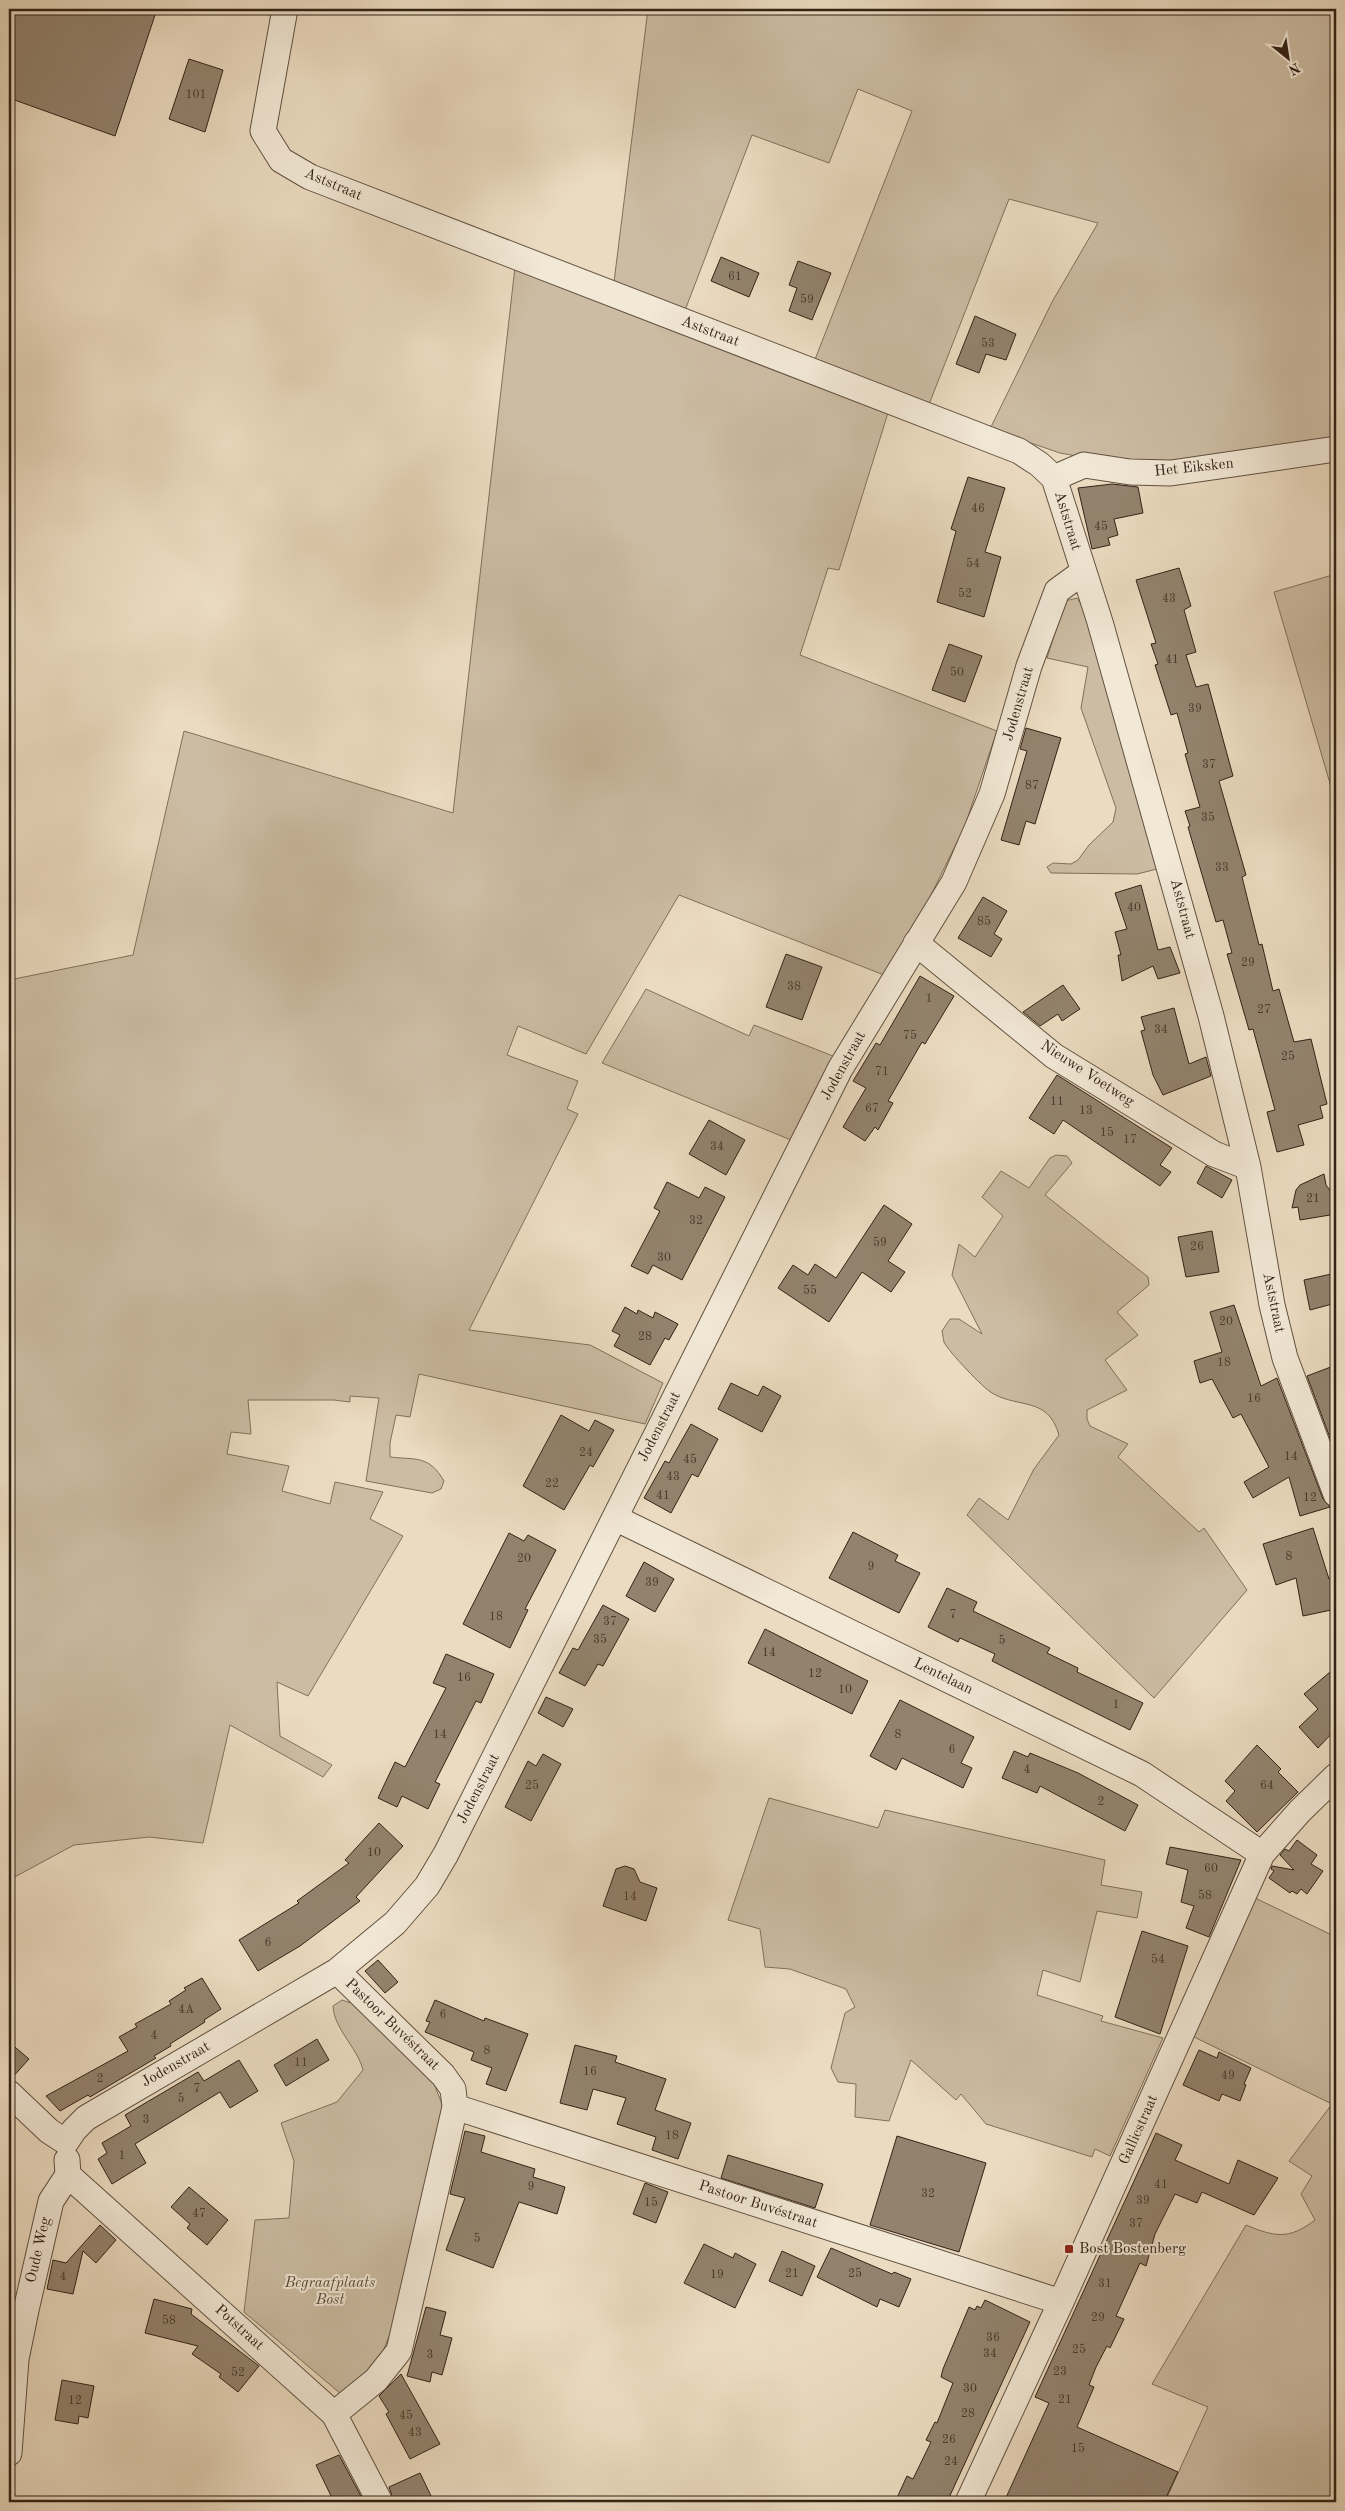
<svg xmlns="http://www.w3.org/2000/svg" width="1345" height="2511" viewBox="0 0 1345 2511" font-family="'Old Standard TT',serif">
  <style>
    .green { fill: #ccbca3; stroke: #80705c }
    .building { fill: #93836e; stroke: #332316 }
    .lines { fill: none; stroke-linecap: round; stroke-linejoin: round }
    .minor-casing { stroke: #615140; stroke-width: 27 }
    .minor { stroke: #f2e8d6; stroke-width: 25 }
    .poi-dot { fill: #8f2418; stroke: #f2e8d6; stroke-width: 2 }
    .labels { text-anchor: middle; dominant-baseline: central; stroke-width: 4; stroke-linejoin: round; paint-order: stroke }
    .number-label { font-size: 12px; fill: #4b3b2c }
    .street-label { font-size: 15px; fill: #332316; stroke: #f2e8d6 }
    .poi-label { font-size: 15px; fill: #332316; stroke: #f2e8d6; text-anchor: start }
    .park-label { font-size: 15px; font-style: italic; fill: #594939; stroke: #f2e8d6 }
  </style>
  <rect width="100%" height="100%" fill="#ebdbc0"/>
  <filter id="stains"><feTurbulence type="fractalNoise" baseFrequency=".004" numOctaves="4"/><feColorMatrix values="0 0 0 0 .2 0 0 0 0 .09 0 0 0 0 .02 0 0 0 .5 -.17"/></filter>
  <radialGradient id="worn" r=".72"><stop offset=".6" stop-color="#630" stop-opacity="0"/><stop offset="1" stop-color="#630" stop-opacity=".3"/></radialGradient>
  <!-- green -->
  <path class="green" d="M648,9H1336V442L1175,464L1109,462L1060,453L990,429L1052,302L1098,223L1009,199L928,407L814,362L912,111L858,89L829,163L752,135L684,313L614,282Z
    M515,267L888,413L839,570L828,568L800,655L997,731L964,828L930,897L884,975L679,895L586,1054L518,1026L507,1055L578,1081L567,1109L578,1114L469,1330L590,1345L663,1383L645,1424L419,1374L410,1417L396,1415L390,1443V1457C416,1460 429,1455 444,1481L441,1489L432,1493L366,1481L379,1398L350,1396V1402L334,1400H248L251,1434L231,1432L227,1454L289,1466L282,1491L330,1504L335,1482L383,1492L370,1519L403,1536L308,1696L277,1682L280,1736L332,1765L323,1777L230,1725L203,1843L149,1837L74,1845L9,1880V980L133,955L184,731L453,813Z
    M1336,574V804L1274,592Z
    M1077,598L1084,609L1161,868L1137,874L1051,873L1047,867L1053,863L1071,864L1078,860L1089,845L1113,822L1116,808L1081,708L1088,667L1047,658L1065,601Z
    M646,989L749,1036L754,1025L833,1056L791,1140L602,1063Z
    M1056,1155L1067,1156L1072,1163L1045,1195L1148,1277L1149,1285L1117,1312L1138,1335L1105,1360L1127,1390L1087,1410V1419L1090,1426L1128,1444L1118,1457L1199,1532L1204,1528L1247,1590L1154,1698L967,1515L979,1498L1008,1520L1034,1469L1059,1435C1048,1396 1019,1409 992,1393C983,1388 948,1351 944,1342C943,1339 943,1334 942,1331L950,1319H959L982,1334L952,1275L959,1244L975,1257L1003,1216L982,1197L1001,1171L1029,1188L1050,1158Z
    M769,1798L878,1828L885,1810L1105,1860L1101,1885L1142,1892L1137,1918L1097,1911L1080,1982L1043,1970L1037,1995L1103,2016L1101,2021L1163,2038L1110,2156L1095,2149L1092,2157L986,2124L961,2094L956,2100L911,2060L889,2121L855,2117L856,2084L838,2082L831,2068L845,2013L855,2007L846,1989L790,1969L765,1967L760,1929L728,1920Z
    M1253,1897L1336,1937V2502H1165L1208,2407L1152,2384L1246,2225C1275,2237 1289,2240 1315,2220L1301,2194L1312,2176L1289,2161L1332,2104L1192,2036Z
    M342,2000L354,2004L431,2076L444,2109L401,2306L376,2369L341,2394L244,2312L255,2220L289,2218L294,2161L281,2123L337,2102L363,2070C357,2047 334,2029 333,2006Z"/>
  <!-- building -->
  <path class="building" d="M9,9H157L115,136L9,98Z
    M189,59L223,70L205,132L169,119Z
    M721,257L759,273L749,297L711,281Z
    M798,261L831,273L812,320L789,311L797,288L789,285Z
    M975,316L1016,334L1006,360L986,354L979,373L956,364Z
    M968,477L1005,488L985,552L1001,557L984,617L937,602L956,531L951,529Z
    M1112,484L1138,487L1143,513L1114,519L1118,535L1108,538L1110,545L1092,549L1078,488Z
    M1179,568L1191,606L1184,610L1196,652L1186,655L1196,687L1208,684L1233,776L1219,781L1246,875L1242,877L1259,945L1262,944L1273,991L1279,989L1294,1042L1311,1039L1327,1104L1320,1106L1323,1118L1298,1125L1304,1145L1277,1152L1267,1112L1275,1110L1253,1029L1249,1030L1227,954L1232,953L1223,920L1216,922L1188,827L1190,826L1185,811L1200,807L1185,754L1188,753L1177,713L1171,715L1155,665L1158,664L1151,644L1156,643L1136,580Z
    M949,644L982,656L965,702L932,690Z
    M1026,728L1061,738L1035,824L1026,821L1019,845L1001,840L1027,751L1020,749Z
    M1141,885L1158,950L1170,947L1180,973L1158,979L1153,966L1122,981L1118,955H1121L1115,932L1127,929L1115,893Z
    M983,897L1007,911L994,934L1002,939L991,957L958,938Z
    M786,954L822,967L802,1020L766,1007Z
    M920,976L954,996L925,1044L922,1042L888,1101L893,1103L878,1130L875,1127L865,1141L843,1127L866,1088L853,1081L876,1043L880,1045Z
    M1063,985L1080,1009L1062,1021L1058,1014L1040,1026L1023,1012Z
    M1174,1008L1189,1064L1206,1057L1211,1076L1163,1095L1153,1075L1141,1031L1145,1030L1141,1017Z
    M1057,1075L1172,1148L1160,1165L1171,1172L1160,1186L1063,1120L1054,1134L1029,1118Z
    M709,1120L745,1140L726,1175L689,1154Z
    M1206,1166L1232,1180L1222,1198L1197,1183Z
    M1324,1174L1326,1185L1332,1193L1336,1214L1300,1220L1298,1207L1292,1208L1296,1190L1300,1185Z
    M667,1182L699,1198L705,1187L725,1197L682,1280L653,1265L648,1274L631,1266L660,1211L654,1208Z
    M884,1205L912,1224L888,1261L905,1272L891,1292L862,1272L829,1322L778,1288L793,1265L808,1275L815,1264L836,1278Z
    M1212,1231L1219,1272L1186,1277L1178,1237Z
    M1336,1273V1303L1310,1310L1304,1280Z
    M1234,1305L1261,1386L1277,1378L1323,1499L1330,1507L1300,1516L1289,1477L1253,1498L1244,1482L1269,1467L1241,1414L1233,1418L1212,1379L1200,1383L1194,1361L1222,1352L1210,1312Z
    M625,1307L637,1314L638,1310L653,1318L655,1312L678,1324L669,1340L665,1338L650,1365L614,1346L620,1335L612,1331Z
    M1336,1365V1454L1307,1376Z
    M731,1383L758,1396L763,1386L781,1396L762,1432L718,1409Z
    M561,1415L589,1431L595,1420L614,1430L593,1467L590,1465L564,1510L523,1486Z
    M691,1424L718,1439L698,1477L692,1474L671,1513L644,1498L665,1461L669,1463Z
    M1313,1528L1329,1579L1336,1578V1609L1303,1616L1296,1578L1276,1585L1263,1544Z
    M853,1532L898,1555L895,1561L920,1573L899,1613L829,1578Z
    M509,1533L524,1541L528,1535L556,1550L525,1609L528,1610L510,1648L463,1624Z
    M644,1562L674,1579L655,1612L626,1596Z
    M947,1588L977,1602L973,1611L1050,1648L1047,1653L1078,1668L1077,1672L1143,1703L1130,1730L992,1661L995,1654L960,1638L958,1642L928,1627Z
    M603,1605L629,1619L603,1666L598,1664L585,1686L559,1673L573,1648L578,1650Z
    M765,1629L868,1681L852,1714L748,1663Z
    M446,1654L494,1674L481,1703L476,1701L435,1782L440,1784L428,1809L402,1796L397,1807L378,1798L395,1762L405,1767L446,1688L433,1683Z
    M1336,1667V1729L1318,1748L1299,1727L1318,1709L1304,1694Z
    M546,1697L573,1709L563,1727L538,1713Z
    M900,1700L974,1737L961,1763L972,1768L963,1788L902,1758L896,1770L870,1756Z
    M1257,1745L1281,1769L1278,1772L1298,1792L1257,1832L1226,1801L1235,1791L1225,1781Z
    M1014,1751L1028,1757L1030,1753L1078,1773L1138,1805L1125,1831L1040,1786L1037,1793L1002,1778Z
    M543,1754L561,1764L531,1821L505,1807L528,1761L536,1766Z
    M379,1823L403,1846L356,1897L360,1901L300,1946L258,1971L239,1940L299,1903L297,1901L349,1863L345,1860Z
    M1297,1840L1317,1855L1311,1864L1323,1871L1307,1894L1301,1889L1297,1894L1292,1891L1290,1893L1269,1878L1274,1871L1271,1869L1272,1866L1294,1870L1280,1855L1285,1849L1289,1851Z
    M1170,1847L1241,1860L1209,1937L1186,1928L1194,1906L1181,1902L1188,1870L1166,1864Z
    M625,1866L634,1869L640,1882L657,1888L646,1921L603,1906L616,1869Z
    M1142,1931L1188,1946L1160,2034L1115,2017Z
    M378,1960L398,1982L385,1993L365,1971Z
    M202,1978L221,2009L204,2020L205,2022L170,2044L171,2046L154,2056L156,2058L90,2097L88,2095L60,2111L46,2096L128,2051L119,2037L137,2027L135,2024L171,2004L169,2001L186,1990L184,1988Z
    M435,2000L484,2021L485,2018L528,2034L506,2091L486,2084L492,2068L471,2060L474,2052L425,2032L430,2022L426,2021Z
    M317,2039L329,2060L286,2086L274,2065Z
    M9,2042L29,2059L11,2079H9Z
    M575,2045L617,2056L615,2062L666,2079L655,2110L691,2123L678,2159L652,2150L656,2137L617,2124L626,2098L593,2089L587,2110L560,2103Z
    M1199,2050L1217,2058L1219,2052L1251,2068L1244,2084L1246,2085L1240,2101L1222,2094L1219,2101L1183,2085Z
    M239,2060L258,2091L230,2108L220,2092L135,2144L146,2163L112,2184L98,2159L107,2153L102,2143L131,2126L125,2115L198,2072L204,2081Z
    M465,2131L485,2136L481,2152L535,2169L533,2177L565,2187L557,2214L519,2202L493,2268L446,2250L465,2198L450,2194Z
    M1156,2133L1182,2145L1175,2160L1229,2184L1238,2160L1278,2178L1254,2215L1202,2192L1197,2203L1175,2194L1155,2234L1146,2266L1140,2263L1116,2316L1124,2319L1110,2348L1107,2346L1096,2367L1089,2385L1094,2387L1077,2427L1178,2472L1164,2502H1004L1049,2403L1035,2397Z
    M897,2136L986,2163L959,2252L870,2225Z
    M728,2155L823,2184L815,2208L721,2178Z
    M645,2183L668,2192L656,2223L633,2214Z
    M189,2187L228,2220L207,2245L187,2228L190,2224L171,2207Z
    M100,2225L116,2240L96,2263L83,2251L73,2294L47,2289L53,2260L66,2263Z
    M704,2244L733,2258L735,2253L756,2264L735,2308L684,2283Z
    M831,2248L892,2274L894,2272L911,2279L899,2307L880,2299L877,2307L817,2277Z
    M782,2251L815,2266L802,2296L769,2281Z
    M154,2299L192,2309L191,2314L259,2366L238,2392L219,2377L221,2374L192,2354L198,2346L145,2333Z
    M985,2300L1030,2322L947,2502H895L907,2476L913,2479L931,2442L926,2440L935,2422L937,2423L953,2383L941,2377L943,2369L969,2307L975,2310L977,2306L981,2308Z
    M426,2307L446,2312L440,2335L452,2338L442,2375L432,2372L430,2382L407,2376Z
    M401,2374L440,2444L410,2459L386,2414L389,2412L379,2396Z
    M62,2380L94,2386L88,2418L79,2416L78,2424L55,2420Z
    M339,2455L364,2502H334L316,2465Z
    M420,2473L434,2502H394L389,2487Z"/>
  <g class="lines">
    <defs>
      <path id="minor" d="M285,9L263,131L281,160L310,177L1019,451L1039,464L1054,478L1100,622L1211,1016L1248,1167L1272,1305L1285,1358L1336,1494
        M1054,478L1084,465L1130,472L1171,473L1336,449
        M916,943L1054,1056L1214,1154L1248,1167
        M615,1518L1142,1774L1262,1854
        M9,2093L49,2131L66,2142
        M455,2107L1061,2302
        M66,2142L74,2130L86,2118L337,1971L395,1923L427,1886L446,1854L840,1069L954,882L992,794L1029,666L1057,591L1083,572
        M68,2175L334,2414L380,2502
        M334,2414L376,2380L399,2351L455,2107L453,2089L443,2075L337,1971
        M9,2453L16,2359L26,2310L51,2201L68,2175L67,2160
        M968,2502L1061,2302L1262,1854L1300,1811L1336,1776"/>
    </defs>
    <!-- minor casing -->
    <use href="#minor" class="minor-casing"/>
    <!-- minor -->
    <use href="#minor" class="minor"/>
  </g>
  <!-- markers -->
  <rect class="poi-dot" x="1064" y="2244" width="10" height="10" rx="2.5"/>
  <g class="labels">
    <!-- number labels -->
    <g class="number-label">
      <text x="196" y="95">101</text>
      <text x="735" y="277">61</text>
      <text x="807" y="300">59</text>
      <text x="988" y="344">53</text>
      <text x="978" y="509">46</text>
      <text x="1101" y="527">45</text>
      <text x="973" y="564">54</text>
      <text x="965" y="594">52</text>
      <text x="1169" y="599">43</text>
      <text x="1172" y="660">41</text>
      <text x="957" y="673">50</text>
      <text x="1195" y="709">39</text>
      <text x="1209" y="765">37</text>
      <text x="1032" y="786">87</text>
      <text x="1208" y="818">35</text>
      <text x="1222" y="868">33</text>
      <text x="1134" y="908">40</text>
      <text x="984" y="922">85</text>
      <text x="1248" y="963">29</text>
      <text x="794" y="987">38</text>
      <text x="929" y="999">1</text>
      <text x="1264" y="1010">27</text>
      <text x="1161" y="1030">34</text>
      <text x="910" y="1036">75</text>
      <text x="1288" y="1057">25</text>
      <text x="882" y="1072">71</text>
      <text x="1057" y="1102">11</text>
      <text x="872" y="1109">67</text>
      <text x="1086" y="1111">13</text>
      <text x="1107" y="1133">15</text>
      <text x="1130" y="1140">17</text>
      <text x="717" y="1147">34</text>
      <text x="1313" y="1199">21</text>
      <text x="696" y="1221">32</text>
      <text x="880" y="1243">59</text>
      <text x="1197" y="1247">26</text>
      <text x="664" y="1258">30</text>
      <text x="810" y="1291">55</text>
      <text x="1226" y="1322">20</text>
      <text x="645" y="1337">28</text>
      <text x="1224" y="1363">18</text>
      <text x="1254" y="1399">16</text>
      <text x="586" y="1453">24</text>
      <text x="1291" y="1457">14</text>
      <text x="690" y="1460">45</text>
      <text x="673" y="1477">43</text>
      <text x="552" y="1484">22</text>
      <text x="663" y="1496">41</text>
      <text x="1310" y="1498">12</text>
      <text x="1289" y="1557">8</text>
      <text x="524" y="1559">20</text>
      <text x="871" y="1567">9</text>
      <text x="652" y="1583">39</text>
      <text x="953" y="1615">7</text>
      <text x="496" y="1617">18</text>
      <text x="610" y="1622">37</text>
      <text x="600" y="1640">35</text>
      <text x="1002" y="1641">5</text>
      <text x="769" y="1653">14</text>
      <text x="815" y="1674">12</text>
      <text x="464" y="1678">16</text>
      <text x="845" y="1690">10</text>
      <text x="1116" y="1705">1</text>
      <text x="440" y="1735">14</text>
      <text x="898" y="1735">8</text>
      <text x="952" y="1750">6</text>
      <text x="1027" y="1770">4</text>
      <text x="532" y="1786">25</text>
      <text x="1267" y="1786">64</text>
      <text x="1101" y="1802">2</text>
      <text x="374" y="1853">10</text>
      <text x="1211" y="1869">60</text>
      <text x="1205" y="1896">58</text>
      <text x="630" y="1897">14</text>
      <text x="268" y="1943">6</text>
      <text x="1158" y="1960">54</text>
      <text x="186" y="2010">4A</text>
      <text x="443" y="2015">6</text>
      <text x="154" y="2036">4</text>
      <text x="487" y="2051">8</text>
      <text x="301" y="2063">11</text>
      <text x="590" y="2072">16</text>
      <text x="1228" y="2076">49</text>
      <text x="100" y="2079">2</text>
      <text x="197" y="2089">7</text>
      <text x="181" y="2099">5</text>
      <text x="146" y="2120">3</text>
      <text x="672" y="2136">18</text>
      <text x="122" y="2156">1</text>
      <text x="1161" y="2185">41</text>
      <text x="531" y="2187">9</text>
      <text x="928" y="2194">32</text>
      <text x="1143" y="2201">39</text>
      <text x="651" y="2203">15</text>
      <text x="199" y="2214">47</text>
      <text x="1136" y="2224">37</text>
      <text x="477" y="2239">5</text>
      <text x="792" y="2274">21</text>
      <text x="855" y="2274">25</text>
      <text x="717" y="2275">19</text>
      <text x="63" y="2277">4</text>
      <text x="1105" y="2284">31</text>
      <text x="1098" y="2318">29</text>
      <text x="169" y="2321">58</text>
      <text x="993" y="2338">36</text>
      <text x="1079" y="2350">25</text>
      <text x="990" y="2354">34</text>
      <text x="430" y="2355">3</text>
      <text x="1060" y="2372">23</text>
      <text x="238" y="2373">52</text>
      <text x="970" y="2389">30</text>
      <text x="1065" y="2400">21</text>
      <text x="75" y="2401">12</text>
      <text x="968" y="2414">28</text>
      <text x="406" y="2416">45</text>
      <text x="415" y="2433">43</text>
      <text x="949" y="2440">26</text>
      <text x="1078" y="2449">15</text>
      <text x="951" y="2462">24</text>
    </g>
    <!-- street labels -->
    <g class="street-label">
      <text transform="translate(333 185) rotate(23)">Aststraat</text>
      <text transform="translate(710 332) rotate(21)">Aststraat</text>
      <text transform="translate(1194 468) rotate(-6)">Het Eiksken</text>
      <text transform="translate(1067 521) rotate(73)">Aststraat</text>
      <text transform="translate(1019 704) rotate(-74)">Jodenstraat</text>
      <text transform="translate(1182 909) rotate(75)">Aststraat</text>
      <text transform="translate(844 1066) rotate(-61)">Jodenstraat</text>
      <text transform="translate(1087 1074) rotate(33)">Nieuwe Voetweg</text>
      <text transform="translate(1273 1303) rotate(78)">Aststraat</text>
      <text transform="translate(660 1427) rotate(-63)">Jodenstraat</text>
      <text transform="translate(943 1677) rotate(26)">Lentelaan</text>
      <text transform="translate(479 1789) rotate(-63)">Jodenstraat</text>
      <text transform="translate(392 2025) rotate(44)">Pastoor Buvéstraat</text>
      <text transform="translate(176 2065) rotate(-30)">Jodenstraat</text>
      <text transform="translate(1139 2130) rotate(-66)">Gallicstraat</text>
      <text transform="translate(758 2205) rotate(18)">Pastoor Buvéstraat</text>
      <text transform="translate(39 2250) rotate(-77)">Oude Weg</text>
      <text transform="translate(239 2328) rotate(42)">Potstraat</text>
    </g>
    <!-- poi labels -->
    <g class="poi-label">
      <text x="1079" y="2249">Bost Bostenberg</text>
    </g>
    <!-- park labels -->
    <g class="park-label">
      <text x="330" y="2283">Begraafplaats<tspan x="330" dy="17">Bost</tspan></text>
    </g>
  </g>
  <!-- margin -->
  <rect width="1345" height="2511" fill="none" stroke="#ebdbc0" stroke-width="30"/>
  <rect x="10" y="10" width="1325" height="2491" fill="none" stroke="#332316" stroke-width="2.5"/>
  <rect x="15" y="15" width="1315" height="2481" fill="none" stroke="#332316"/>
  <!-- north arrow -->
  <g transform="translate(1288 58) rotate(150)" stroke="#f2e8d6" stroke-width="4" paint-order="stroke">
  <path d="M0-4L9 19L0 12L-9 19Z" fill="#332316"/>
  <text y="-8" font-size="14" font-weight="bold" text-anchor="middle" fill="#332316">N</text>
  </g>
  <rect width="100%" height="100%" filter="url(#stains)"/>
  <rect width="100%" height="100%" fill="url(#worn)"/>
</svg>
